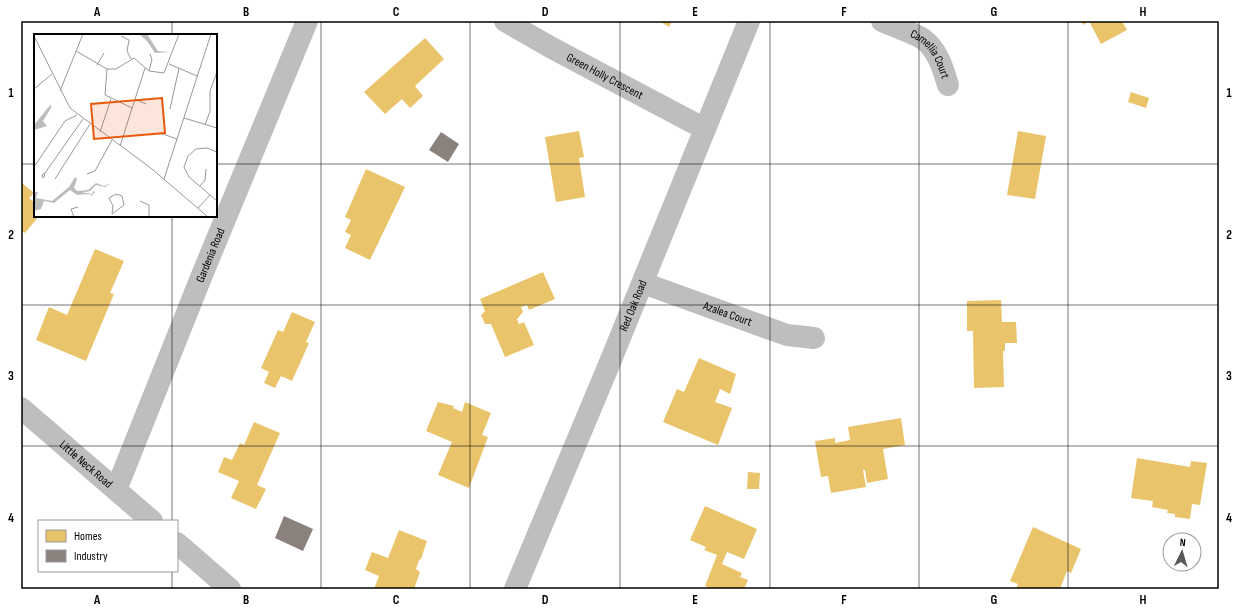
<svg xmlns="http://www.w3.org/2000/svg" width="1240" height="610" viewBox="0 0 1240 610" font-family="'Sofia Sans Condensed',sans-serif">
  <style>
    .homes { fill: #e9c46a }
    .industry { fill: #8a817c }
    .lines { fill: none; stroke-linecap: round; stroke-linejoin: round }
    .minor { stroke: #bebebe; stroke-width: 22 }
    .grid { fill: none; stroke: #000; stroke-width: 1; stroke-opacity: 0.55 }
    .labels { text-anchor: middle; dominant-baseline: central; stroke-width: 4; stroke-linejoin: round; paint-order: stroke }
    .street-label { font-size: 12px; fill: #000; stroke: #fff }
    .inset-road { fill: none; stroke: #999; stroke-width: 1 }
    .view { fill: #e8590c; fill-opacity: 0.15; stroke: #e8590c; stroke-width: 2 }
    .inset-edge { fill: none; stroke: #000; stroke-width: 2 }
    .neatline { fill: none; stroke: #000; stroke-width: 1.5 }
    .grid-label { font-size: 13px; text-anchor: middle; font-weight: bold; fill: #000 }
  </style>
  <rect width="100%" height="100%" fill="#fff"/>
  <!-- homes -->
  <path class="homes" d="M659,21H672L669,27Z
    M1081,21H1122L1127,30L1101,44L1089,21L1083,25Z
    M425,38L444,59L415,86L423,96L410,108L402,99L385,114L364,92Z
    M1131,92L1149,98L1146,108L1128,102Z
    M579,131L584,157L579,158L585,197L556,202L545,137Z
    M1018,131L1046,136L1035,199L1007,195Z
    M366,169L405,187L370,260L345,248L351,235L345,232L351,220L345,217Z
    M21,182L34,193L29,198L35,203V216H39L25,233L21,230Z
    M95,249L124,261L110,293L114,294L86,361L36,340L49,307L67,315Z
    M543,272L555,299L529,310L527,305L521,307L523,312L517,319L519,324L524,322L534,345L505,357L491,324H485L481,315L485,311L480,299Z
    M1001,300L1002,322H1016L1017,343H1005V351H1003L1004,387L974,388L973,331H967V301Z
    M292,312L315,322L306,342L309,343L292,381L281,376L275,388L264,383L269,372L261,368L278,330L283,332Z
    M699,358L736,374L730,394L720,389L715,402L732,408L718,445L663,422L677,389L684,392Z
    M438,402L454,406L453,408L462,412L465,402L491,413L482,435L488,437L469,488L438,475L452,442L426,431Z
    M901,418L905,445L883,449L888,479L867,483L865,470H863L866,487L831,493L828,476L821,477L815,441L835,438V443L850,440L848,427Z
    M254,422L280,433L257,485L266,489L256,509L231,498L239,481L218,472L224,457L232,460L240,443L244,445Z
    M1137,458L1190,467L1191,461L1207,463L1200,505L1192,504L1190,519L1175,517V514L1167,513L1168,510L1152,507L1153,501L1131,498Z
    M748,472L760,473L759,489H747Z
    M705,506L757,529L744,559L727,552L722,564L742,573L740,577L748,580L744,589H712L705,586L717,555L704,550L706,547L690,540Z
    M1033,527L1081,549L1071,573L1067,571L1060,589H1016L1018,584L1010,581Z
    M399,530L427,541L421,559L419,560L416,569L420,572L414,589L409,588L408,589H374L379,576L365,570L372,552L388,558Z"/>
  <!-- industry -->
  <path class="industry" d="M441,132L459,144L448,162L429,150Z
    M284,516L313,529L303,551L275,538Z"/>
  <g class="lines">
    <!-- minor -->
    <g class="minor">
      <path id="s1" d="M505,21L552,48L705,129"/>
      <path id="s2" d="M882,21C893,26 914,33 923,39C938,50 943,69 948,85"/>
      <path id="s3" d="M643,283L787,335L814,338"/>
      <path id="s4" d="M21,408L152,521"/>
      <path id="s5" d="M116,490L202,275L307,21"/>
      <path d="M177,543L230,589"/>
      <path id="s6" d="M515,589L608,367L749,21"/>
    </g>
  </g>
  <!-- grid -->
  <path class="grid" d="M172,21V35M321,21V589M470,21V589M620,21V589M770,21V589M919,21V589M1068,21V589M21,164H35M216,164H1219M172,216V521M21,305H1219M21,446H1219M172,571V589"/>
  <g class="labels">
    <!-- street labels -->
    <g class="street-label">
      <text stroke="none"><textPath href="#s2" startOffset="61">Camellia Court</textPath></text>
      <text stroke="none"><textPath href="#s1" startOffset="114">Green Holly Crescent</textPath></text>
      <text stroke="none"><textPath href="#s5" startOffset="253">Gardenia Road</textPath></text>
      <text stroke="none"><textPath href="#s6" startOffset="307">Red Oak Road</textPath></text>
      <text stroke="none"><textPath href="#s3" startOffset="90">Azalea Court</textPath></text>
      <text stroke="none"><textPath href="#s4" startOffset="86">Little Neck Road</textPath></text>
    </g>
  </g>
  <!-- overview -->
  <g transform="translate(34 34)">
    <rect width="183" height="183" fill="#fff"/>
    <path d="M105,0H113L124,17L136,18L121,19L113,7ZM17,70V74L9,87L13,92L0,96V91ZM41,143L43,145L40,154L43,157L54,156L62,149L70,152L77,149L71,153L62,151L56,157L48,159H55L58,161L59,157L61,158L58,162L55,160L43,161L36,156L20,169L10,167L7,175L0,177V158H4L2,164L18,167L35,153Z" fill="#bdbdbd"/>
    <path class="inset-road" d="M0,2L36,74L118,135L174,183M87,2L95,6L93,17L97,25M42,17L73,35H82L100,24L115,37L130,39L145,0M135,30L163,42M63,31L70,19M73,35L71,61L98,74M115,37L118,26L116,20M0,55L18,40M26,57L49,0M101,65L112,70M136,75L145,34M150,84L183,94M171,91L176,77V57L183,38M66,98L77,65M126,99L143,105M86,112L111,34M183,118L173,114L162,115L154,122L150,133L155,143L183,167M0,133L31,87L43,81M11,139L49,85M11,139L10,143L9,144L8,141ZM53,140L61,137L78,106M21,145L56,90M130,145L177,0M166,152L171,146L172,135M82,160L88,162L90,171L78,180L79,172L75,164ZM106,167L115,171V183M164,174L176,161M40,183L37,175L44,173"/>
    <path class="view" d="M128,64L131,99L60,105L57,70Z"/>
    <rect width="183" height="183" class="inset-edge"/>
  </g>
  <!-- border -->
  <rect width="1240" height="610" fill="none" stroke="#ffffff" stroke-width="44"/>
  <!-- legend -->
  <rect x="38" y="520" width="140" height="52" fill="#ffffff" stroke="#999999"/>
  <rect x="46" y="530" width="20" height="12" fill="#e9c46a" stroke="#999999"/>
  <text x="74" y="540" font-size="12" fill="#000000">Homes</text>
  <rect x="46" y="550" width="20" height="12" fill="#8a817c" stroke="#999999"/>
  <text x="74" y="560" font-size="12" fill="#000000">Industry</text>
  <!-- north arrow -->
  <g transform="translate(1182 552) rotate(5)"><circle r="19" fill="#ffffff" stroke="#999999"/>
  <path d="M0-3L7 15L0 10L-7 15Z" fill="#595959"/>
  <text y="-6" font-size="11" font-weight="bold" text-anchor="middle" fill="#000000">N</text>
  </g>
  <rect x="22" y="22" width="1196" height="566" class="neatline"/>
  <g class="grid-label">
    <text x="97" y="16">A</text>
    <text x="246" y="16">B</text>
    <text x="396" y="16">C</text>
    <text x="545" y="16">D</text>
    <text x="695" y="16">E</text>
    <text x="844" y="16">F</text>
    <text x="994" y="16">G</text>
    <text x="1143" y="16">H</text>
    <text x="11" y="97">1</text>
    <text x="1229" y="97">1</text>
    <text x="11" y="239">2</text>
    <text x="1229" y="239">2</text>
    <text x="11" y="380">3</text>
    <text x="1229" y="380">3</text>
    <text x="11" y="522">4</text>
    <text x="1229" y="522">4</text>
    <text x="97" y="604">A</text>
    <text x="246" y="604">B</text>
    <text x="396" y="604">C</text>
    <text x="545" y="604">D</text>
    <text x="695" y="604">E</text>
    <text x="844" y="604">F</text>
    <text x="994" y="604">G</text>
    <text x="1143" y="604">H</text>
  </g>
</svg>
